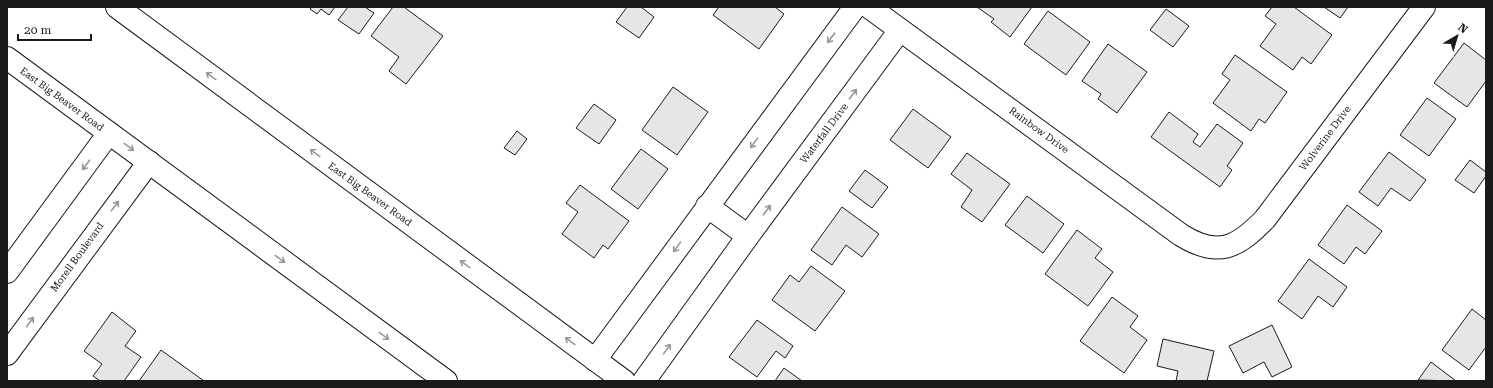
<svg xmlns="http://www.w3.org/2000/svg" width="1493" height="388" viewBox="0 0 1493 388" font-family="'Roboto Serif',serif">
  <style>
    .building { fill: #e6e6e6; stroke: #1a1a1a }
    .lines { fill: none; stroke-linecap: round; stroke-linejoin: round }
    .street-casing { stroke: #1a1a1a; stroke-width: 24 }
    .primary-casing { stroke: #1a1a1a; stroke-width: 24 }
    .street { stroke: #fff; stroke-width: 22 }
    .primary { stroke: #fff; stroke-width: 22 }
    .oneway { stroke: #989898 }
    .labels { text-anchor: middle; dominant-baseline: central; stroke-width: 3; stroke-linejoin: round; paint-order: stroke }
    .street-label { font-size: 10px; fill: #1a1a1a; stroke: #fff }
  </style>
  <rect width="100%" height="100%" fill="#fff"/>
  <!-- building -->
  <path class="building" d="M312,7H335L329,15L321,9L317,14L310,9Z
    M348,7H365L374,13L359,34L338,20Z
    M393,7H404L443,36L406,84L389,71L399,57L371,36Z
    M627,7H641L654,17L639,38L616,22Z
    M719,7H775L784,14L759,49L713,15Z
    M977,7H1032L1010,37L991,22L994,19Z
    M1272,7H1294L1332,35L1311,64L1302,57L1293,70L1260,46L1276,24L1265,16Z
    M1324,7H1348L1340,18Z
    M1166,9L1189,26L1173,47L1150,30Z
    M1048,11L1090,42L1066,75L1024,44Z
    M1464,43L1486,60V81L1467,107L1434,83Z
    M1108,44L1147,72L1117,113L1098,99L1101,94L1082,81Z
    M1235,55L1287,92L1265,123L1259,119L1251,131L1213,103L1230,80L1222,74Z
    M673,87L708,112L677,155L642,130Z
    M1427,98L1456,119L1429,156L1400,135Z
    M594,104L616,120L599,144L576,128Z
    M913,109L951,137L928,168L890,140Z
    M1169,112L1198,134L1193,142L1200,147L1217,124L1243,143L1227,166L1232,170L1220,187L1151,137Z
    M517,131L527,139L515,155L504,148Z
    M641,149L668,169L638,209L611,189Z
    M1389,152L1426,180L1410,201L1391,188L1378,206L1359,192Z
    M967,153L1010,184L982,222L961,207L972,190L951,174Z
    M1470,160L1486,172V176L1474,193L1455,180Z
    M865,170L888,187L872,208L849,191Z
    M580,185L629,221L608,249L603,245L594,258L562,234L578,212L566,203Z
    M1027,196L1064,224L1043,253L1005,225Z
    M1347,205L1382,231L1365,254L1356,247L1344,264L1318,245Z
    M842,207L879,234L862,257L846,245L832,265L811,250Z
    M1077,230L1102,249L1095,258L1113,272L1088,306L1045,274Z
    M1309,259L1347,287L1333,307L1318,296L1302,319L1278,301Z
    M811,266L845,291L815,331L772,300L790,275L799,282Z
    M1112,297L1138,316L1130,327L1147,340L1124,373L1080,341Z
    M1472,309L1486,320V347L1469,370L1442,350Z
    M112,312L136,331L125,346L141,357L124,381H100L93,376L102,364L84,351Z
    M757,320L793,346L785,358L776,351L757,377L729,357Z
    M1272,325L1292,367L1272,377L1264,362L1243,373L1229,346Z
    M1163,339L1214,351L1207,381H1176L1178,371L1157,366Z
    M161,350L204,381H139Z
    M1431,362L1456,381L1418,380Z
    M784,368L802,381H775Z"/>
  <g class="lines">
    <defs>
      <path id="street" d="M869,7L1181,235C1218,258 1237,248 1265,219L1424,7
        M707,206L748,236
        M7,272L109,133
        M7,354L149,162
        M595,360L855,7
        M644,381L748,236L900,30"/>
      <path id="primary" d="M117,7L624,381
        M7,58L446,381"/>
    </defs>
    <!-- street casing -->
    <use href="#street" class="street-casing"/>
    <!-- primary casing -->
    <use href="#primary" class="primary-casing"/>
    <!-- street -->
    <use href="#street" class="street"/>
    <!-- primary -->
    <use href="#primary" class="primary"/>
  </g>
  <!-- one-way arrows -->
  <defs><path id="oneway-shaft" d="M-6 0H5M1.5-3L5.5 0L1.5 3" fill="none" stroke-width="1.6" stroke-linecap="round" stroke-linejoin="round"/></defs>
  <g class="oneway">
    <use href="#oneway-shaft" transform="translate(831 38) rotate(127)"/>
    <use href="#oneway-shaft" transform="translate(211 76) rotate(-144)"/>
    <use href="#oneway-shaft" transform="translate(853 94) rotate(-53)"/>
    <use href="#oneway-shaft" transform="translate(754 143) rotate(127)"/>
    <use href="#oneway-shaft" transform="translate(129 147) rotate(36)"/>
    <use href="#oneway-shaft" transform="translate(315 153) rotate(-144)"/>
    <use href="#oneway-shaft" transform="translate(86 165) rotate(127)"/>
    <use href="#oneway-shaft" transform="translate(115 206) rotate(-53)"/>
    <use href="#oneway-shaft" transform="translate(767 210) rotate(-53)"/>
    <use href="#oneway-shaft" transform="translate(677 247) rotate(126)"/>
    <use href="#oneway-shaft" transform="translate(280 259) rotate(36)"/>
    <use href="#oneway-shaft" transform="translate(465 264) rotate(-144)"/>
    <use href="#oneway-shaft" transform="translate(30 322) rotate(-54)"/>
    <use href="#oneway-shaft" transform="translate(384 336) rotate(36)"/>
    <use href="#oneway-shaft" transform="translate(570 341) rotate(-144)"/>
    <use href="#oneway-shaft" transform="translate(667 349) rotate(-55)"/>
  </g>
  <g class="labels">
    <!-- street labels -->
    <g class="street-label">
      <text transform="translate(62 99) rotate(36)">East Big Beaver Road</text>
      <text transform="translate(1039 130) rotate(36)">Rainbow Drive</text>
      <text transform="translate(824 133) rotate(-53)">Waterfall Drive</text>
      <text transform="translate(1325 138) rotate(-53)">Wolverine Drive</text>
      <text transform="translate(370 194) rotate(36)">East Big Beaver Road</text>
      <text transform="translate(77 257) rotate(-54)">Morell Boulevard</text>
    </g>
  </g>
  <!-- border -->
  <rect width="1493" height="388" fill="none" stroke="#1a1a1a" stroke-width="16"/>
  <!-- north arrow -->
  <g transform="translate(1457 36) rotate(38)" stroke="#ffffff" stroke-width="3" paint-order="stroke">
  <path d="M0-3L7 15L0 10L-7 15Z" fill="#1a1a1a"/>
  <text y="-6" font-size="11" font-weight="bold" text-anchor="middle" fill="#1a1a1a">N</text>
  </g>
  <!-- scale -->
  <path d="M18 34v6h73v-6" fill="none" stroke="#1a1a1a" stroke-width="2"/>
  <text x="24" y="34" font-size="12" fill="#1a1a1a" stroke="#ffffff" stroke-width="3" paint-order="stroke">20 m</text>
</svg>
